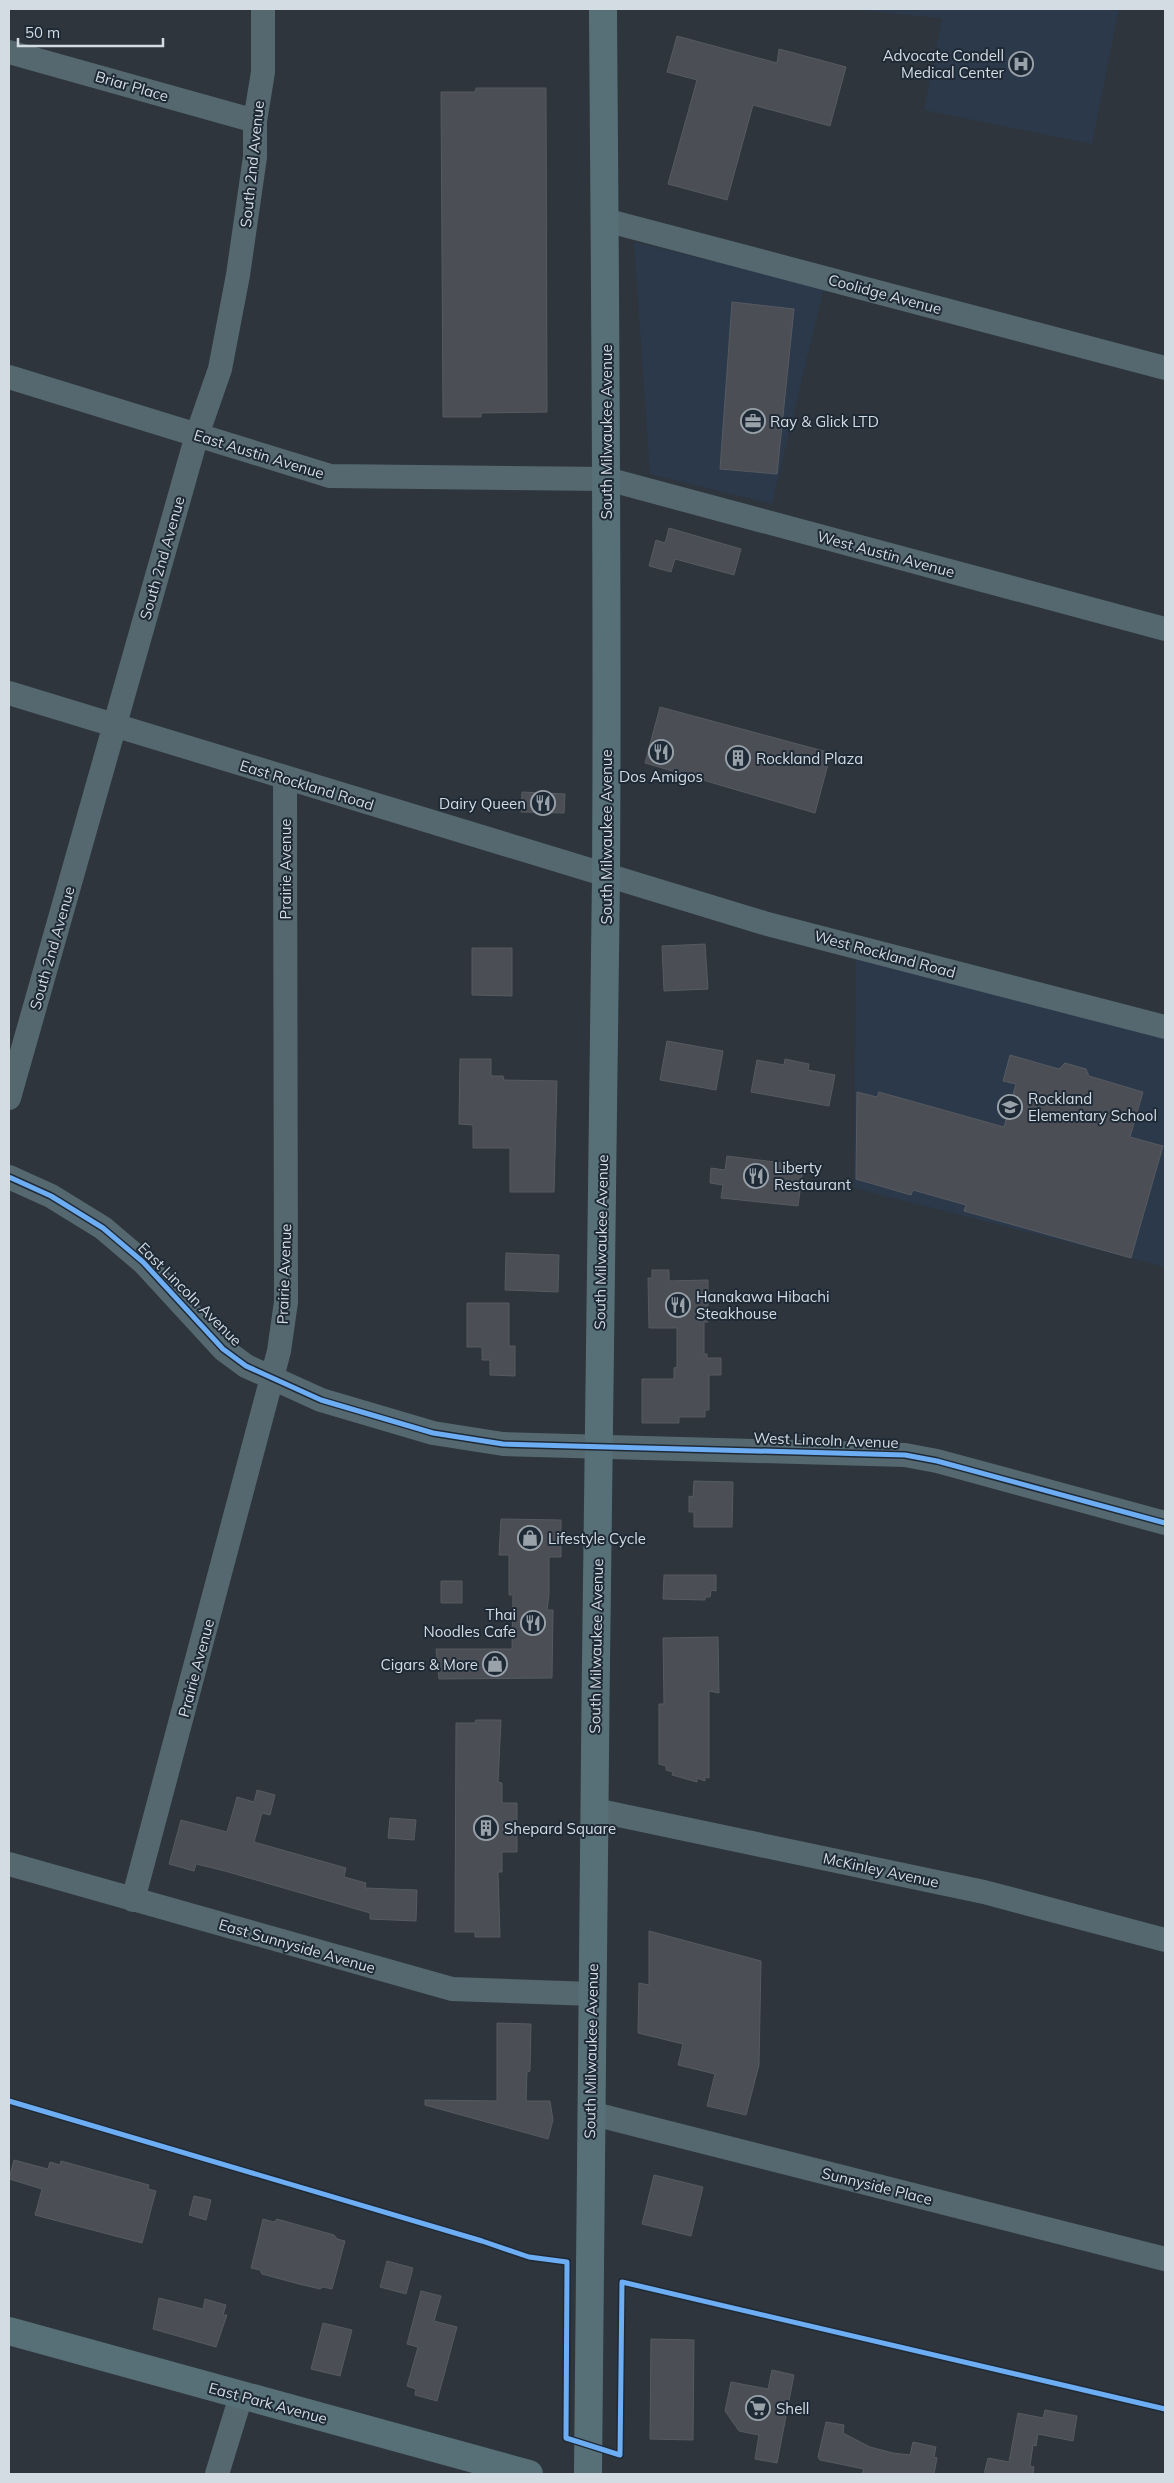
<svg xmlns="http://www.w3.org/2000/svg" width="1174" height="2483" viewBox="0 0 1174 2483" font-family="Mulish,sans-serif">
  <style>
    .built { fill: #2b394a }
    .building { fill: #4b4e55; stroke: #565a61 }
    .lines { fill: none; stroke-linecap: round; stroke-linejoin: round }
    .minor { stroke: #55686f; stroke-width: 24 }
    .major { stroke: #577078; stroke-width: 28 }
    .cycleway-casing { stroke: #1f2a37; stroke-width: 8 }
    .cycleway { stroke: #6dadf4; stroke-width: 5 }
    .labels { text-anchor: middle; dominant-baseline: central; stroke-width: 4; stroke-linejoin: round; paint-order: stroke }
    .poi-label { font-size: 15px; fill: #d3dbe3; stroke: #1f2a37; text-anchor: start }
    .street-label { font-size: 15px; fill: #d3dbe3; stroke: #1f2a37 }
  </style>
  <rect width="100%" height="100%" fill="#2e353c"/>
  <!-- built -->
  <path class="built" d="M846,9H1119L1092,144L924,110L942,18Z
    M634,242L824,288L772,504L650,474Z
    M856,947L1165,1027V1267L854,1188Z"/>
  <!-- building -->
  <path class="building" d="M677,36L777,63L779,49L846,67L830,126L753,105L727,200L668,184L697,80L667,72Z
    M476,88H546L547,412L481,413V417H443L441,92H475Z
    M732,302L794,309L777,474L720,469Z
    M669,528L741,549L734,575L675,559L671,572L649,566L656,540L665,543Z
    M660,707L831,753L815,813L645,763Z
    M522,792L565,794L564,813L521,812Z
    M705,944L708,989L664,991L662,946Z
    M472,948H512V996L472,995Z
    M667,1041L723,1051L716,1090L660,1080Z
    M1010,1055L1059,1069L1065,1063L1086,1069L1089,1076L1143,1092L1130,1137L1163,1146L1131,1258L964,1211L966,1205L913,1190L911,1195L856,1179L857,1092L877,1097L879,1092L1004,1127L1016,1084L1003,1081Z
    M460,1059H491V1076H503L504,1080L557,1081L554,1192H510V1148H473V1125L459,1124Z
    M785,1059L809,1064L808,1070L835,1075L829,1106L751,1092L757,1060L784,1065Z
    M727,1156L799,1165V1168H803L798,1206L721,1198L723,1185L710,1183L711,1168L725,1170Z
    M506,1253L559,1255L558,1292L505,1290Z
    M652,1270H669V1281L708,1280V1322H704V1354H707V1358H721V1375H709V1410H705V1417H679V1423H642V1379H674V1368L677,1367V1328H649L648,1278H652Z
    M467,1303H509V1346H515V1376L490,1375V1360H482V1347H467Z
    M694,1481L733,1482L732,1527H694V1512H689V1496L693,1497Z
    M501,1519L561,1520V1557H549V1594L547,1610H553L552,1678L439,1679L436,1649H512L513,1595H509V1555H499Z
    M664,1575H716V1591L711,1590L710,1597H705V1600L663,1599Z
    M441,1581H462V1603H441Z
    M718,1637L719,1693L709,1691V1778L705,1777V1781L697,1778V1782L672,1775L673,1772L666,1770V1766L659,1764V1704H664L663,1638Z
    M476,1720H501L498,1782L502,1783V1803H517V1852H502V1872H498L500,1937H475V1932H455L456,1723H475Z
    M257,1790L275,1795L270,1815L262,1813L254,1842L346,1868L344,1877L366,1883L365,1888L417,1890L416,1921L370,1919V1913L225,1871L196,1864L194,1871L169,1864L181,1820L227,1832L237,1797L254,1802Z
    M390,1818L416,1820L414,1840L388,1838Z
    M649,1931L761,1961L759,2065L746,2115L707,2106L715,2074L678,2065L683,2044L638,2033L639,1983L649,1985Z
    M497,2023L531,2024L530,2071L527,2072L526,2101H550L553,2120L548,2139L425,2105V2100L497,2101Z
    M14,2160L48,2169L50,2162L60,2165L61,2161L149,2185L148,2189L156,2191L142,2243L35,2215L42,2189L9,2179Z
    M654,2175L703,2187L691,2236L642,2224Z
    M194,2196L211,2200L206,2220L189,2215Z
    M263,2219L274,2222L277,2219L334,2235L337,2239L345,2241L332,2289L323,2287L320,2289L299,2284L262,2274L260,2270L251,2268Z
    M387,2261L413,2268L406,2294L380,2287Z
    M421,2291L441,2296L434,2321L457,2327L437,2401L415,2395L416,2389L407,2386L418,2347L407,2344Z
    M159,2298L203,2309L205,2299L226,2305L223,2315H227L216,2347L153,2329Z
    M323,2323L352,2330L340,2376L311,2369Z
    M651,2339L694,2340L693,2440L650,2439Z
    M772,2370L794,2375L777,2463L755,2459L759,2435L739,2431L725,2411L731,2382L768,2389Z
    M1045,2410L1077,2416L1073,2441L1038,2434L1036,2446L1033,2445L1030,2466L1034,2467L1033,2474H984L988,2458L1009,2462L1018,2413L1043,2418Z
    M826,2422L844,2425L843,2433L870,2447L893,2453L910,2455L913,2442L936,2447L934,2457L937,2458L934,2474H862L864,2469L820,2460L818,2457Z"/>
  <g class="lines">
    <!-- minor -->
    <path class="minor" d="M9,52L255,121
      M605,220L1165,368
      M9,377L330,476L607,479L1165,629
      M9,693L764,923L1165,1027
      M9,1098L197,435L220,369L238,275L255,157V121L263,72V9
      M9,1177L51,1196L103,1228L143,1262L223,1349L246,1366L321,1400L433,1433L503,1444L905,1455L937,1461L1165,1523
      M595,1810L984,1892L1165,1940
      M9,1864L452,1989L592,1994
      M133,1900L279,1351L286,1302L285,778
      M590,2113L1165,2259
      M217,2474L241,2396"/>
    <!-- major -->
    <path class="major" d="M9,2331L529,2474
      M588,2474C589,1941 602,1409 606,876C608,587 605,298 603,9"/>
    <defs>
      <path id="cycleway" d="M9,1177L51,1196L103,1228L143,1262L223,1349L246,1366L321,1400L433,1433L503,1444L905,1455L937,1461L1165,1523
        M9,2101L482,2241L529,2257L567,2262L566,2438L620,2455L622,2282L1165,2409"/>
    </defs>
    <!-- cycleway casing -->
    <use href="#cycleway" class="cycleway-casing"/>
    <!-- cycleway -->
    <use href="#cycleway" class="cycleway"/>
  </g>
  <!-- icons -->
  <defs>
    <symbol id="hospital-ring" viewBox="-11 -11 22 22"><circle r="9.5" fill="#1f2a37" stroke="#99a1a9" stroke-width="1.5"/><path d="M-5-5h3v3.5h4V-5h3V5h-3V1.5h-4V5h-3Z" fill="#99a1a9"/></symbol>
    <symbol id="office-ring" viewBox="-11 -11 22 22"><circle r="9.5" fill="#1f2a37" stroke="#99a1a9" stroke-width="1.5"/><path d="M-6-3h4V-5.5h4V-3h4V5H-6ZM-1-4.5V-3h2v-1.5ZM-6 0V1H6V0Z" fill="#99a1a9"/></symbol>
    <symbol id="restaurant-ring" viewBox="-11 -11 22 22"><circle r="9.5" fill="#1f2a37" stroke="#99a1a9" stroke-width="1.5"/><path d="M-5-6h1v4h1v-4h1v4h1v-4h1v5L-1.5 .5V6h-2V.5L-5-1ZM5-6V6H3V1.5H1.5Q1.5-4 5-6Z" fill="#99a1a9"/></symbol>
    <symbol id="building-ring" viewBox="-11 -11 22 22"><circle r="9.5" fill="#1f2a37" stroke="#99a1a9" stroke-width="1.5"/><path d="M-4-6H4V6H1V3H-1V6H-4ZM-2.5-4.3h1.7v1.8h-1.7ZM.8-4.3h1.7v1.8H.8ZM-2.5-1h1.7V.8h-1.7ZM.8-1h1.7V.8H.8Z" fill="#99a1a9"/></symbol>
    <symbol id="school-ring" viewBox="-11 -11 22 22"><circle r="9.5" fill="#1f2a37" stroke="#99a1a9" stroke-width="1.5"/><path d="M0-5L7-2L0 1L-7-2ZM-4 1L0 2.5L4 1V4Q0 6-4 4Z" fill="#99a1a9"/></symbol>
    <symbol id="shop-ring" viewBox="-11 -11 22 22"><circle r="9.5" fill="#1f2a37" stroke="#99a1a9" stroke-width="1.5"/><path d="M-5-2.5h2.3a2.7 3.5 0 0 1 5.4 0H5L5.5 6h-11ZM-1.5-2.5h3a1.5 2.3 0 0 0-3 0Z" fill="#99a1a9"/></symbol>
    <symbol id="supermarket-ring" viewBox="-11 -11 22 22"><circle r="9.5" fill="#1f2a37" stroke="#99a1a9" stroke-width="1.5"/><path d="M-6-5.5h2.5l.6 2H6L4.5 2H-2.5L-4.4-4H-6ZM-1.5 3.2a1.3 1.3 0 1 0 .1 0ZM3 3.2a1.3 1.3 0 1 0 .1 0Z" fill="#99a1a9"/></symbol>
  </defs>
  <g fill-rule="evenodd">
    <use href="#hospital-ring" x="1007" y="50" width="28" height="28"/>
    <use href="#office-ring" x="739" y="407" width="28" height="28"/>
    <use href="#restaurant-ring" x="647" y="738" width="28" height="28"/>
    <use href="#building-ring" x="724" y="744" width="28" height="28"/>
    <use href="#restaurant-ring" x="529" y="789" width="28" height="28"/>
    <use href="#school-ring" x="996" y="1093" width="28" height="28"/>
    <use href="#restaurant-ring" x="742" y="1162" width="28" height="28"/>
    <use href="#restaurant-ring" x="664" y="1291" width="28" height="28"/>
    <use href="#shop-ring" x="516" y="1524" width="28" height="28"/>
    <use href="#restaurant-ring" x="519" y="1609" width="28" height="28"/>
    <use href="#shop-ring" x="481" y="1650" width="28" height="28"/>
    <use href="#building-ring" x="472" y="1814" width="28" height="28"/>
    <use href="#supermarket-ring" x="744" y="2394" width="28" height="28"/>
  </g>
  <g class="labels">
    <!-- poi labels -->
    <g class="poi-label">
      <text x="1004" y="55" text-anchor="end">Advocate Condell<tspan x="1004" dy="17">Medical Center</tspan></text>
      <text x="770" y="421">Ray &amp; Glick LTD</text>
      <text x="756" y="758">Rockland Plaza</text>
      <text x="661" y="776" text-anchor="middle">Dos Amigos</text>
      <text x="526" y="803" text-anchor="end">Dairy Queen</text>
      <text x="1028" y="1098">Rockland<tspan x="1028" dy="17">Elementary School</tspan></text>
      <text x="774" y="1167">Liberty<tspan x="774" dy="17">Restaurant</tspan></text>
      <text x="696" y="1296">Hanakawa Hibachi<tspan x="696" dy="17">Steakhouse</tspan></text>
      <text x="548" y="1538">Lifestyle Cycle</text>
      <text x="516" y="1614" text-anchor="end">Thai<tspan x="516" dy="17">Noodles Cafe</tspan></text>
      <text x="478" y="1664" text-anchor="end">Cigars &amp; More</text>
      <text x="504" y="1828">Shepard Square</text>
      <text x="776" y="2408">Shell</text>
    </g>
    <!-- street labels -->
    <g class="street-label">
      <text transform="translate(132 86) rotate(16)">Briar Place</text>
      <text transform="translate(252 164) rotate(-84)">South 2nd Avenue</text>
      <text transform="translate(885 294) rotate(15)">Coolidge Avenue</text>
      <text transform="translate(606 432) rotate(-90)">South Milwaukee Avenue</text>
      <text transform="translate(259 454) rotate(17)">East Austin Avenue</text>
      <text transform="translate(886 554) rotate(15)">West Austin Avenue</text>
      <text transform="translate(162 558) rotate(-74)">South 2nd Avenue</text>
      <text transform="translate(307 785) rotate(17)">East Rockland Road</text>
      <text transform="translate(606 837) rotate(-90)">South Milwaukee Avenue</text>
      <text transform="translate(285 869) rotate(-90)">Prairie Avenue</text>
      <text transform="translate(52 948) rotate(-74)">South 2nd Avenue</text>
      <text transform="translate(885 954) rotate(15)">West Rockland Road</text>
      <text transform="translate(601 1242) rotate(-89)">South Milwaukee Avenue</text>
      <text transform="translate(284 1274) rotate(-88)">Prairie Avenue</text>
      <text transform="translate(190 1294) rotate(45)">East Lincoln Avenue</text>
      <text transform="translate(826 1440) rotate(2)">West Lincoln Avenue</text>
      <text transform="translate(596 1646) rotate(-89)">South Milwaukee Avenue</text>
      <text transform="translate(196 1668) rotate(-75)">Prairie Avenue</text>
      <text transform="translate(881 1870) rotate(12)">McKinley Avenue</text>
      <text transform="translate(297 1946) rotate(16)">East Sunnyside Avenue</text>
      <text transform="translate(591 2051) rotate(-89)">South Milwaukee Avenue</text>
      <text transform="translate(877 2186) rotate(14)">Sunnyside Place</text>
      <text transform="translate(268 2403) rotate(15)">East Park Avenue</text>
    </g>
  </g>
  <!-- border -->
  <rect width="1174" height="2483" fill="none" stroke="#d3dbe3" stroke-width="20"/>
  <!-- scale -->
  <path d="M18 38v8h145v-8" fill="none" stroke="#d3dbe3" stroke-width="2.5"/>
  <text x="25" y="38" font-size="15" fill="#d3dbe3" stroke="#1f2a37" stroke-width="4" paint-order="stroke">50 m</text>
</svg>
